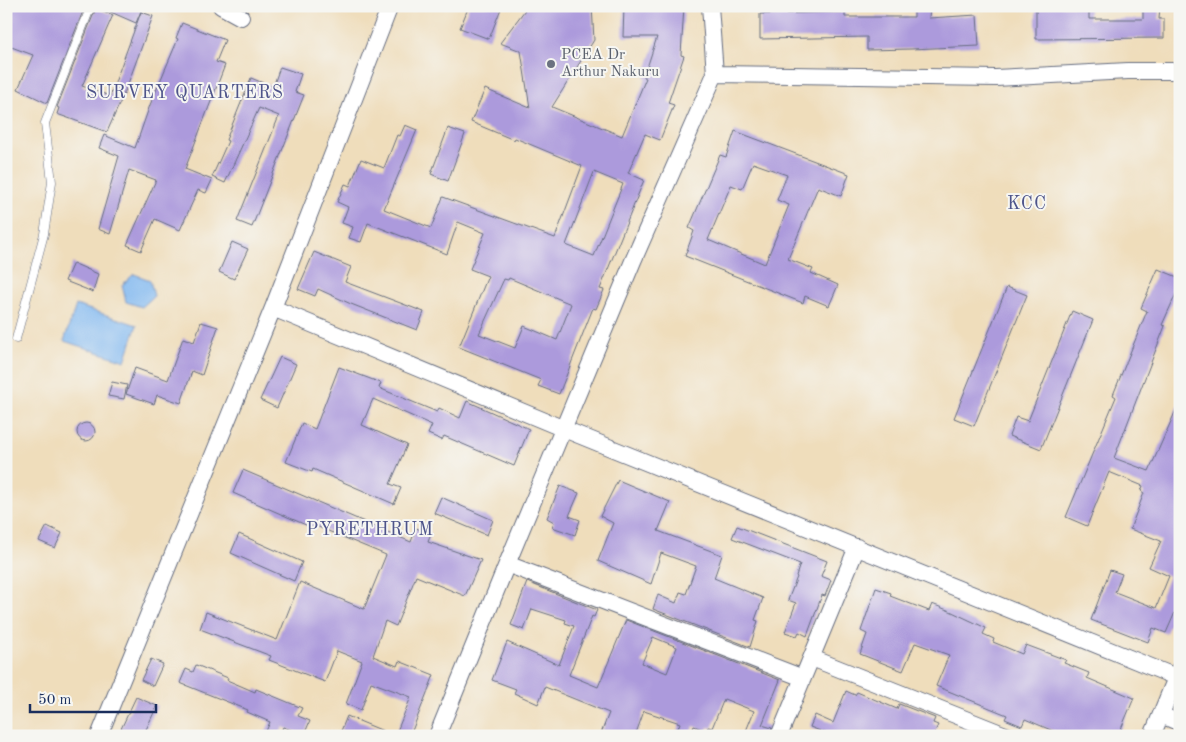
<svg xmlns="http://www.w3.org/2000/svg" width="1186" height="742" viewBox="0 0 1186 742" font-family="'Old Standard TT',serif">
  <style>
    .water { fill: #81b8f0; stroke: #4e74a7 }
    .building { fill: #ac9adc; fill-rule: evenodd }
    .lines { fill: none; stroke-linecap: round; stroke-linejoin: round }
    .lane-casing { stroke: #656c7f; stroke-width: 9 }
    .street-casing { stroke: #656c7f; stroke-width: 18 }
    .lane { stroke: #fff; stroke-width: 8 }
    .street { stroke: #fff; stroke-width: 16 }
    .worship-dot { fill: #6b7280; stroke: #f6f6f2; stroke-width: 2 }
    .labels { text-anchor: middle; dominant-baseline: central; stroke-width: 4; stroke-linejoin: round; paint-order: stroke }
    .worship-label { font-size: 15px; fill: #5b616d; stroke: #f6f6f2; text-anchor: start }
    .quarter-label { font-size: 18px; letter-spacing: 1px; fill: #4e548a; stroke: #f6f6f2 }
  </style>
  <rect width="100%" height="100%" fill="#f6f6f2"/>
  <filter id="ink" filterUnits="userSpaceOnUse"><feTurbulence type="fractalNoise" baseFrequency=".02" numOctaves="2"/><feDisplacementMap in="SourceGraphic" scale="10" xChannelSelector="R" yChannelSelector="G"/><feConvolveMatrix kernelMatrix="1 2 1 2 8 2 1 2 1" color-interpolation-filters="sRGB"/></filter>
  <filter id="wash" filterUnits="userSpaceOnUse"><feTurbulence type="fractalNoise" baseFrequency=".0096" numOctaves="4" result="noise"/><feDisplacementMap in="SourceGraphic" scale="20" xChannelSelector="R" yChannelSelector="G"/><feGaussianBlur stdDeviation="1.12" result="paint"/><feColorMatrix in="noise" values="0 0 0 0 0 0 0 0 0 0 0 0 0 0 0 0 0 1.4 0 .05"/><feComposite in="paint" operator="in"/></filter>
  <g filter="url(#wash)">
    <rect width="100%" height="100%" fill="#efddbb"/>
    <!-- water -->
    <path class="water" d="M134,274L150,280L154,296L142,307L126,302L122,285Z
      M76,305L137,325L125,361L64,341Z"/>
    <g id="blocks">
      <!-- building -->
      <path class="building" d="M10,6H85L47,103L18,89L33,55L6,45V15Z
        M97,6H143L136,23Z
        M469,6H502L489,39L460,28Z
        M528,6H592L594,40L552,107L622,136L646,78L644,77L657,37H623L624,6H684L681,55L684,56L668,103L674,105L660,140L645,134L628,173L644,180L600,289L604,290L596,309L593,308L559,394L538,386L541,380L459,347L488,276L470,269L485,233L458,222L447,254L368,223L361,242L349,238L353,227L342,223L348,207L337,202L345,184L350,186L361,159L384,168L397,135L400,136L405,125L417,130L384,209L431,228L443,197L555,238L582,166L515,138L514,140L471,122L485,89L530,108L521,51L500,43ZM594,172L623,184L594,256L566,245ZM509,278L571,304L557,340L524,326L515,348L479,334L504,279L508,280Z
        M914,6H930L929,18L977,15L979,46L911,49L867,50V37L760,39V14L845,12V17H914Z
        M1036,6H1089V19H1143V6H1160L1159,19H1164V38L1036,39Z
        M96,8L113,15L82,86L110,96L141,12L153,16L126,89L107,132L57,114L59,108L57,107Z
        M182,23L225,40L216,62L225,65L185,169L212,180L206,193L198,190L180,230L155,219L141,251L127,245L156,180L129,170L110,234L98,229L119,156L99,148L104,135L135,148L150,105L178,39L176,38Z
        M280,67L301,74L295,92L304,95L252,227L237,221L279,116L259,108L225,183L212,177L228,141L226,140L251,78L273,87Z
        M448,128L465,134L448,181L431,174Z
        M735,131L849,174L841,196L818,187L788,259L813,269L811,273L838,285L829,306L805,296L803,303L685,256L694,231L689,228L720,155L726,157ZM753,163L787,175L777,200L789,205L765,264L708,240L731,185L742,189Z
        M232,242L248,249L234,279L219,272Z
        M314,252L351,267L345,282L424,312L417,330L351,304L318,289L315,296L298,289Z
        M73,263L98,274L93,292L65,281Z
        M1158,269L1180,278V285L1162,325L1165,326L1114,458L1149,471L1180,401V601L1166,633L1153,628L1148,642L1091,620L1110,570L1122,574L1115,592L1156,608L1169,576L1149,567L1161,541L1130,529L1144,493L1141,491L1143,486L1109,472L1087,526L1066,517L1116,397L1113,395L1147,311L1141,308Z
        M1007,287L1027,295L974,426L954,418Z
        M1072,311L1093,320L1041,449L1009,436L1016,417L1028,421Z
        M201,322L218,327L202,375L192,371L181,403L157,395L154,404L126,394L135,368L168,380L183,338L194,342Z
        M280,357L296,364L277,408L260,400Z
        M339,367L381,383L379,388L437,412L439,408L460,418L467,401L529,429L514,466L444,436L442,440L428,434L432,425L373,399L362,425L407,445L390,484L401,488L394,504L313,469L312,472L286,462L302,423L315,429Z
        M112,382L127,385L124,399L108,396Z
        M77 432a9 9 0 1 1 18 0a9 9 0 1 1-18 0Z
        M243,470L411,542L416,528L431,534L428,542L481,560L465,596L416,576L396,626L385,621L373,656L397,666L399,661L434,675L410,736H395L411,697L371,682L361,710L346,704L362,661L337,651L325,682L269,660L271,656L200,629L206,612L277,640L300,582L364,609L386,555L316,526L315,529L233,493Z
        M618,480L670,502L658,531L722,555L714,578L763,598L755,620L758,621L750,647L653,609L658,595L676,603L680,592L686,594L696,566L661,553L651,584L598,561L613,523L600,516Z
        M560,486L579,493L569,516L580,520L575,535L552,527L554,522L547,518Z
        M441,497L493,520L487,535L434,513Z
        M47,526L62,533L55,548L39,541Z
        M737,526L827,561L821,576L831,580L825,596L822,595L807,636L799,632L797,636L785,632L796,603L788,600L797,577L796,576L800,564L732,538Z
        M239,534L302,562L294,581L231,553Z
        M527,582L597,610L594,617L592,616L569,675L598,687L626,620L780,680L762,725L772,728L769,736H744L754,711L724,699L712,728L708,727L707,731L694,726L690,736H675L680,723L644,711L635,736H600L609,713L545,687L538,704L514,693L516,689L492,680L507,642L559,665L574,626L565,623L566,620L532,609L524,630L511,625ZM653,637L677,647L667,673L642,663Z
        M876,588L891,593L890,596L929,611L932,604L950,611L986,628L983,634L994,639L993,642L1022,654L1026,645L1066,660L1064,663L1089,673L1087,678L1134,698L1118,736H1065L1025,719L1022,726L1005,719L1007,715L936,686L949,655L915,643L903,671L860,654L867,634L861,631Z
        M151,659L163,664L153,686L141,680Z
        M196,665L228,678L227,680L255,692L256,689L302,708L298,716L310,721L304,735L283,727L279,736H264L270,722L247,712L248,710L180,683L186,669L193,672Z
        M846,691L855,695L857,692L897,709L899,704L935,718L933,723L938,725L933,736H827L828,734L810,727L815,715L833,723Z
        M136,697L157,706L143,736H131L120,731Z
        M347,716L393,735V736H339Z"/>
    </g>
  </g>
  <g filter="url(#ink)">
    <use href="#blocks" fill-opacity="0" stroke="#656c7f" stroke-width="1"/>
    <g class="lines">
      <defs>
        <path id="lane" d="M16,339L44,234L52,182L45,123L91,6"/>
        <path id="street" d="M221,6L241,17
          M715,74L996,78L1128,71H1180
          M273,308L564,429L1176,677
          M507,564L803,678
          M812,658L1008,736
          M1161,715L1180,723
          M99,736L273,308L390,6
          M437,736L507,564L633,261L715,74L710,6
          M779,736L857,547
          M1152,736L1180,668"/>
      </defs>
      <!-- lane casing -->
      <use href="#lane" class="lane-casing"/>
      <!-- street casing -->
      <use href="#street" class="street-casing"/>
      <!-- lane -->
      <use href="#lane" class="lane"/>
      <!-- street -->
      <use href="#street" class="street"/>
    </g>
  </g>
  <!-- markers -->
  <circle class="worship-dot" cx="551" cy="64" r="5"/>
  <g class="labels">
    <!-- worship labels -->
    <g class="worship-label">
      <text x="561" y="55">PCEA Dr<tspan x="561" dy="17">Arthur Nakuru</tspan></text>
    </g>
    <!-- quarter labels -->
    <g class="quarter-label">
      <text x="185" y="93">SURVEY QUARTERS</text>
      <text x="1027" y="204">KCC</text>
      <text x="370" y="530">PYRETHRUM</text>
    </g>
  </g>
  <!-- margin -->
  <rect width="1186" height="742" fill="none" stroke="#f6f6f2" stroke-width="25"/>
  <!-- scale -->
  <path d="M30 704v8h126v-8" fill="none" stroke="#1b2f5e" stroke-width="2.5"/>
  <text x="38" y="704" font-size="15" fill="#1b2f5e" stroke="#f6f6f2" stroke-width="4" paint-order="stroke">50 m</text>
</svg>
